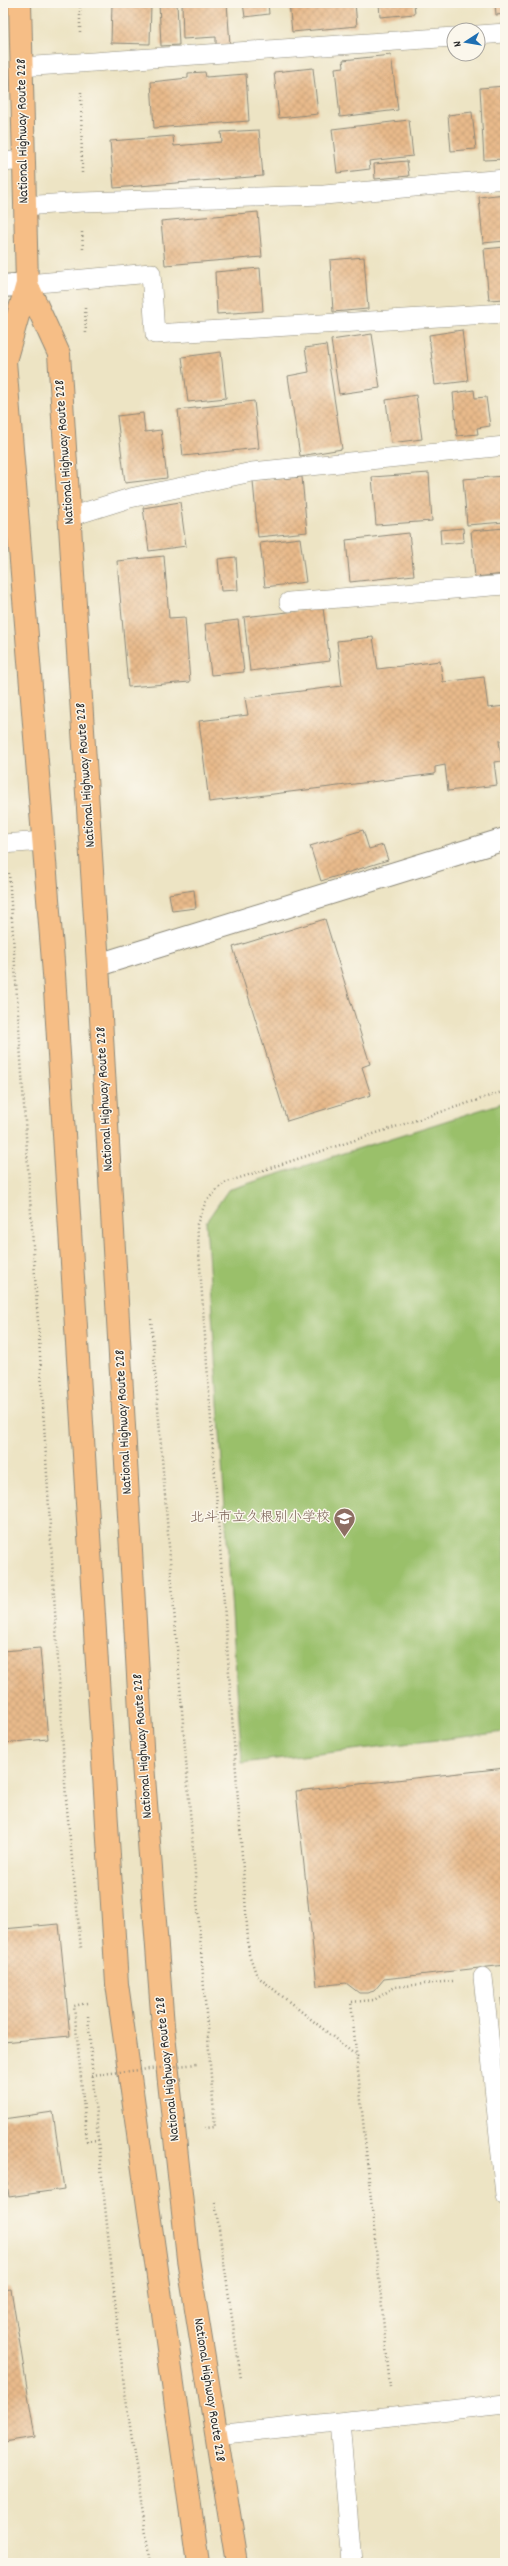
<svg xmlns="http://www.w3.org/2000/svg" width="508" height="2566" viewBox="0 0 508 2566" font-family="Dekko,'Klee One',sans-serif">
  <style>
    .pitch { fill: #9ac06b; stroke: #62764b }
    .building { fill: url(#building-cross-hatch) }
    .lines { fill: none; stroke-linecap: round; stroke-linejoin: round }
    .service-casing { stroke: #8c8878; stroke-width: 20 }
    .minor-casing { stroke: #8c8878; stroke-width: 24 }
    .tertiary-casing { stroke: #8c8878; stroke-width: 24 }
    .trunk-casing { stroke: #8c8878; stroke-width: 24 }
    .path { stroke: #8c8878; stroke-width: 2.5; stroke-dasharray: 1 3; stroke-linecap: butt }
    .service { stroke: #fff; stroke-width: 19 }
    .minor { stroke: #fff; stroke-width: 22 }
    .tertiary { stroke: #fff; stroke-width: 22 }
    .trunk { stroke: #f6be86; stroke-width: 22 }
    .path-bridge { stroke: #8c8878; stroke-width: 2.5; stroke-dasharray: 1 3; stroke-linecap: butt }
    .labels { text-anchor: middle; dominant-baseline: central; stroke-width: 3; stroke-linejoin: round; paint-order: stroke }
    .street-label { font-size: 14px; fill: #2b2b2b; stroke: #fbf7ec }
    .education-label { font-size: 14px; fill: #785e54; stroke: #fbf7ec; text-anchor: end }
  </style>
  <defs>
    <pattern id="building-cross-hatch" width="8" height="8" patternUnits="userSpaceOnUse"><rect width="8" height="8" fill="#e8ba8b"/><path d="M0 0l8 8M0 8l8-8" fill="none" stroke="#c7a078"/></pattern>
  </defs>
  <rect width="100%" height="100%" fill="#fbf7ec"/>
  <filter id="ink" filterUnits="userSpaceOnUse"><feTurbulence type="fractalNoise" baseFrequency=".025" numOctaves="2"/><feDisplacementMap in="SourceGraphic" scale="8" xChannelSelector="R" yChannelSelector="G"/><feConvolveMatrix kernelMatrix="1 2 1 2 8 2 1 2 1" color-interpolation-filters="sRGB"/></filter>
  <filter id="wash" filterUnits="userSpaceOnUse"><feTurbulence type="fractalNoise" baseFrequency=".012" numOctaves="4" result="noise"/><feDisplacementMap in="SourceGraphic" scale="16" xChannelSelector="R" yChannelSelector="G"/><feGaussianBlur stdDeviation="0.9" result="paint"/><feColorMatrix in="noise" values="0 0 0 0 0 0 0 0 0 0 0 0 0 0 0 0 0 1.4 0 .05"/><feComposite in="paint" operator="in"/></filter>
  <g filter="url(#wash)">
    <rect width="100%" height="100%" fill="#ede4c4"/>
    <!-- pitch -->
    <path class="pitch" d="M505,1102V1732L242,1763L206,1222L228,1190Z"/>
    <g id="blocks">
      <!-- building -->
      <path class="building" d="M112,3H151L150,44L111,43Z
        M159,3H177L179,45L161,46Z
        M182,3H227L230,45L216,46V37L183,39Z
        M243,3H268L269,14L245,17Z
        M289,3H355L357,26L292,32Z
        M379,3H414L415,14L380,17Z
        M495,3H505V14L496,15Z
        M391,55L398,110L340,117L335,68L344,67L343,60Z
        M313,68L318,114L279,118L274,72Z
        M205,72L206,77L246,74L249,121L154,128L151,82L188,78V73Z
        M505,86V159L484,160L480,88Z
        M472,112L476,149L451,151L448,115Z
        M409,120L413,156L369,161L370,169L337,173L332,129Z
        M259,130L263,176L114,188L110,141L173,136L174,146L222,142L221,132Z
        M407,161L409,176L375,179L374,164Z
        M505,194V241L483,243L479,197Z
        M258,212L262,257L165,265L161,221Z
        M505,247V299L489,300L484,249Z
        M364,257L368,309L333,312L330,260Z
        M260,268L263,311L217,314L215,272Z
        M462,330L468,381L435,385L429,335Z
        M372,334L380,388L339,394L331,340Z
        M326,345L342,449L300,456L288,376L309,372L305,348Z
        M221,352L226,398L188,402L182,357Z
        M474,390L475,398L486,397L490,426L477,428L478,434L457,436L453,393Z
        M416,395L422,439L391,443L386,400Z
        M254,401L259,448L183,456L178,410Z
        M143,413L145,432L161,430L167,478L125,483L117,416Z
        M429,473L432,521L376,525L372,477Z
        M505,476V522L467,525L463,479Z
        M302,477L307,532L258,537L253,481Z
        M180,502L186,546L149,551L143,508Z
        M463,528L464,542L441,544L440,530Z
        M505,528V574L475,577L471,531Z
        M409,533L414,575L350,582L346,540Z
        M300,538L306,582L265,587L260,543Z
        M164,556L169,618L185,617L190,682L128,687L117,561Z
        M236,557L238,590L221,591L218,559Z
        M323,608L330,661L250,671L244,617Z
        M238,620L244,672L211,675L205,624Z
        M373,637L378,669L440,661L443,682L484,677L488,708L505,706V741H499L502,761L494,762L497,785L448,791L445,765L435,767V774L209,802L199,721L248,715L245,698L342,686L337,641Z
        M363,830L369,849L383,845L388,860L321,881L310,846Z
        M194,890L196,908L172,911L169,894Z
        M325,919L370,1064L362,1067L371,1095L287,1121L233,947Z
        M40,1648L48,1739L3,1743V1651Z
        M505,1768V1965L384,1979L374,1991L367,1993H359L346,1983L317,1986L296,1791Z
        M59,1924L70,2036L3,2042V1929Z
        M505,1998V2026H504L501,1999Z
        M53,2112L64,2189L9,2197L3,2155V2119Z
        M11,2289L35,2437L3,2442V2290Z"/>
    </g>
  </g>
  <g filter="url(#ink)">
    <use href="#blocks" fill-opacity="0" stroke="#8c8878" stroke-width="1"/>
    <g class="lines">
      <defs>
        <path id="service" d="M478,35L505,33
          M21,67L454,37
          M3,162L23,160
          M24,206L82,202L324,195L505,179
          M27,284L151,273L155,334L505,313
          M69,517L130,498L252,472L505,446
          M289,602L505,585
          M3,844L43,841
          M483,1977L505,2195
          M340,2422L352,2563
          M216,2435L505,2404"/>
        <path id="minor" d="M98,965L505,839"/>
        <path id="tertiary" d="M3,286L27,284"/>
        <path id="trunk" d="M20,3L27,284L5,361L54,974L117,1984L198,2563
          M27,284L59,354L98,965L143,1764L163,2026L188,2259L237,2563"/>
      </defs>
      <!-- service casing -->
      <use href="#service" class="service-casing"/>
      <!-- minor casing -->
      <use href="#minor" class="minor-casing"/>
      <!-- tertiary casing -->
      <use href="#tertiary" class="tertiary-casing"/>
      <!-- trunk casing -->
      <use href="#trunk" class="trunk-casing"/>
      <!-- path -->
      <path class="path" d="M80,3V33
        M81,92L82,173
        M82,232L83,249
        M85,308L86,335
        M3,788L5,815
        M9,873L39,1338L66,1799L81,1948
        M151,1319L215,2127L205,2128
        M87,2003L74,2006L87,2141L98,2140L124,2385L150,2563
        M88,2016L98,2140
        M358,2057L257,1976L249,1954L197,1224L206,1201L224,1183L505,1091
        M215,2202L241,2379
        M390,2387L351,2002L374,2000L395,1987L453,1981"/>
      <!-- service -->
      <use href="#service" class="service"/>
      <!-- minor -->
      <use href="#minor" class="minor"/>
      <!-- tertiary -->
      <use href="#tertiary" class="tertiary"/>
      <!-- trunk -->
      <use href="#trunk" class="trunk"/>
      <!-- path-bridge -->
      <path class="path-bridge" d="M92,2075L197,2064"/>
    </g>
  </g>
  <!-- icons -->
  <defs>
    <symbol id="school-pin" viewBox="-11 -11 22 30"><path d="M0 17L-7.5 6A9.5 9.5 0 1 1 7.5 6Z" fill="#8d6e63" stroke="#fbf7ec"/><path d="M0-5L7-2L0 1L-7-2ZM-4 1L0 2.5L4 1V4Q0 6-4 4Z" fill="#fff"/></symbol>
  </defs>
  <g fill-rule="evenodd">
    <use href="#school-pin" x="332" y="1506" width="25" height="34"/>
  </g>
  <g class="labels">
    <!-- street labels -->
    <g class="street-label">
      <text transform="translate(23 131) rotate(-91)">National Highway Route 228</text>
      <text transform="translate(65 452) rotate(-94)">National Highway Route 228</text>
      <text transform="translate(86 775) rotate(-94)">National Highway Route 228</text>
      <text transform="translate(105 1099) rotate(-93)">National Highway Route 228</text>
      <text transform="translate(124 1422) rotate(-93)">National Highway Route 228</text>
      <text transform="translate(143 1746) rotate(-94)">National Highway Route 228</text>
      <text transform="translate(168 2069) rotate(-96)">National Highway Route 228</text>
      <text transform="translate(209 2390) rotate(81)">National Highway Route 228</text>
    </g>
    <!-- education labels -->
    <g class="education-label">
      <text x="330" y="1518">北斗市立久根別小学校</text>
    </g>
  </g>
  <!-- margin -->
  <rect width="508" height="2566" fill="none" stroke="#fbf7ec" stroke-width="16"/>
  <!-- north arrow -->
  <g transform="translate(466 42) rotate(258)"><circle r="19" fill="#fbf7ec" stroke="#a8a59f"/>
  <path d="M0-3L7 15L0 10L-7 15Z" fill="#1f6fb2"/>
  <text y="-6" font-size="11" font-weight="bold" text-anchor="middle" fill="#2b2b2b">N</text>
  </g>
</svg>
